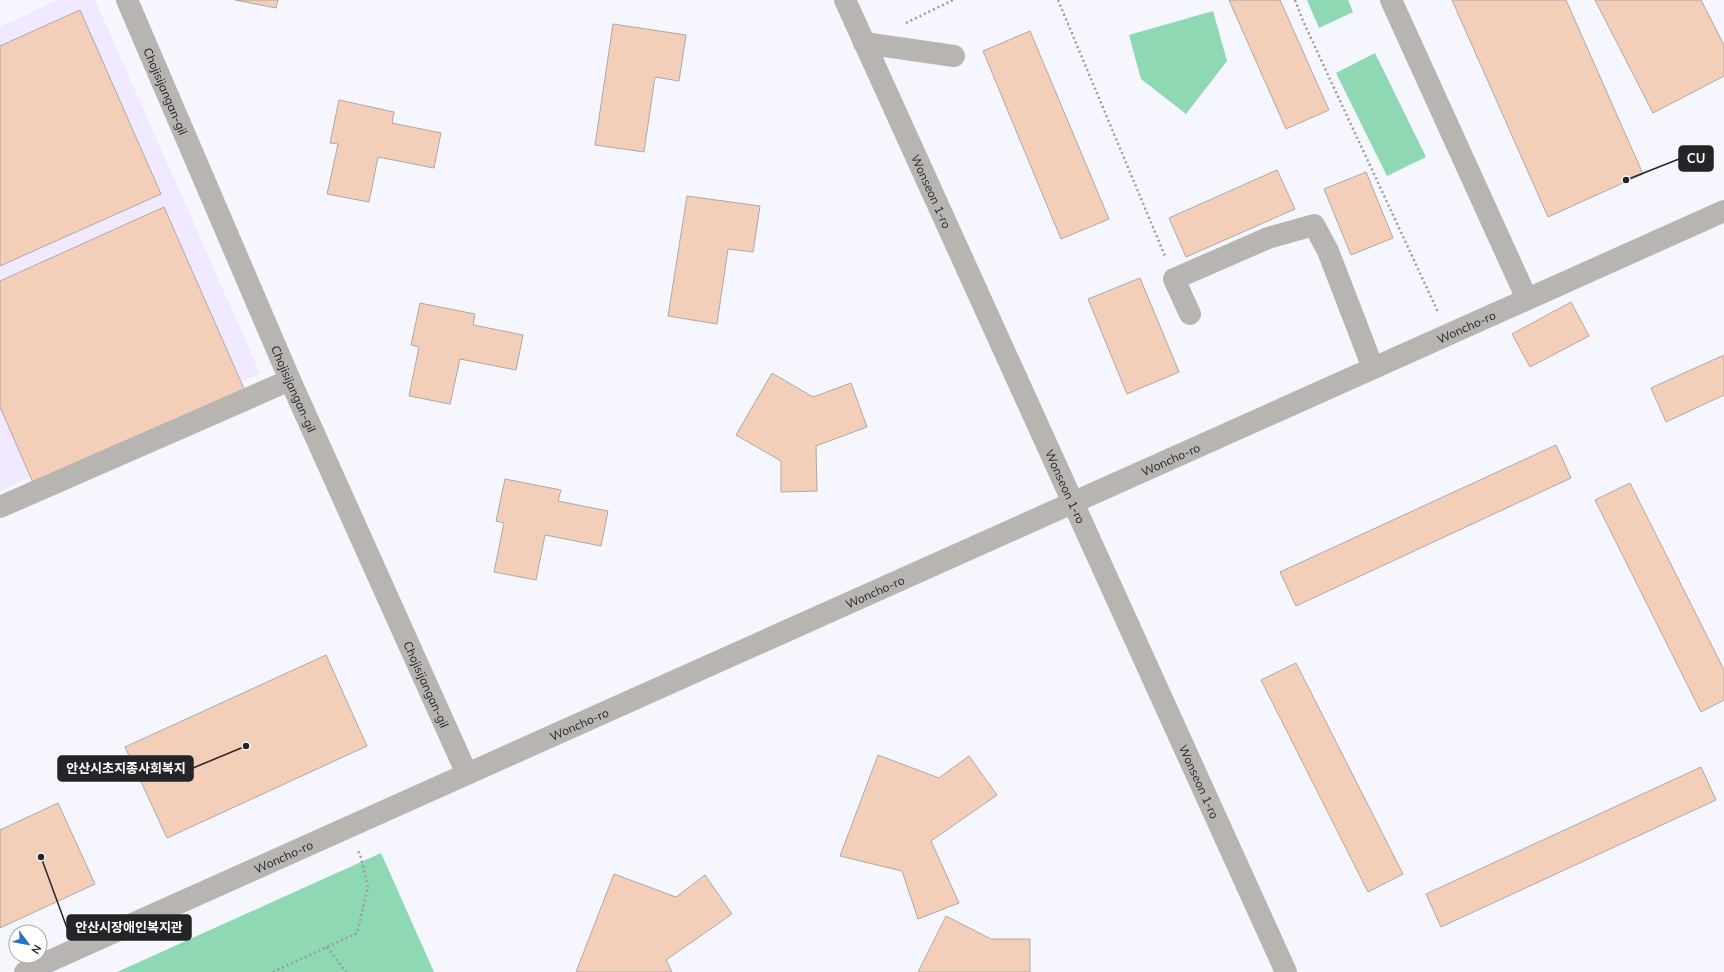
<svg xmlns="http://www.w3.org/2000/svg" width="1724" height="972" viewBox="0 0 1724 972" font-family="Mulish,'Noto Sans KR',sans-serif">
  <style>
    .commercial { fill: #f0e9ff }
    .green { fill: #8ed9b3 }
    .building { fill: #f3ceb9; stroke: #b0a8a4 }
    .lines { fill: none; stroke-linecap: round; stroke-linejoin: round }
    .path { stroke: #9b9ba1; stroke-width: 2.5; stroke-dasharray: 2 3; stroke-linecap: butt }
    .minor { stroke: #b7b4b1; stroke-width: 22 }
    .labels { text-anchor: middle; dominant-baseline: central; stroke-width: 3.5; stroke-linejoin: round; paint-order: stroke }
    .street-label { font-size: 12px; fill: #252528; stroke: #fff }
    .leader { fill: none; stroke: #252528; stroke-width: 1.5 }
    .callout-dot { fill: #252528; stroke: #fff; stroke-width: 1.5 }
    .callout { fill: #252528; stroke: #252528; stroke-width: 1.5 }
    .callout-label { font-size: 13px; text-anchor: middle; font-weight: bold; fill: #fff }
  </style>
  <rect width="100%" height="100%" fill="#f6f6fe"/>
  <!-- commercial -->
  <path class="commercial" d="M58,0H95L260,373L0,491V27Z"/>
  <!-- green -->
  <path class="green" d="M1307,0H1348L1353,12L1319,28Z
    M1213,11L1227,61L1186,114L1141,79L1129,35Z
    M1375,53L1426,157L1387,176L1336,73Z
    M381,853L434,972H117Z"/>
  <!-- building -->
  <path class="building" d="M235,0H278L276,8Z
    M1229,0H1280L1329,110L1286,129Z
    M1452,0H1566L1643,174L1548,217Z
    M1595,0H1701L1724,45V76L1653,113Z
    M80,10L161,194L0,266V46Z
    M613,24L686,35L679,81L655,77L644,152L595,145Z
    M1030,31L1109,219L1061,239L983,51Z
    M339,100L394,112L392,123L441,133L434,168L378,157L369,202L327,194L338,144L330,143Z
    M1277,170L1295,209L1186,257L1169,218Z
    M1366,172L1393,238L1351,255L1324,189Z
    M687,196L760,206L753,252L728,249L717,324L668,316Z
    M164,207L245,391L34,485L0,407V281Z
    M1140,278L1179,372L1127,394L1088,299Z
    M1571,302L1589,336L1530,367L1512,334Z
    M420,303L475,314L473,325L523,335L516,370L460,359L450,404L409,396L419,347L411,345Z
    M1724,355V395L1666,422L1651,388Z
    M772,373L813,397L851,383L867,427L816,446L817,491L781,492V461L736,435Z
    M1556,445L1571,478L1296,606L1280,572Z
    M505,479L561,490L558,501L608,511L601,546L545,535L536,580L494,572L504,523L496,521Z
    M1630,483L1724,670V700L1701,712L1595,500Z
    M326,655L367,746L167,838L125,747Z
    M1296,663L1403,874L1368,892L1261,680Z
    M878,755L939,778L969,756L997,795L931,841L959,903L918,919L902,871L840,856Z
    M1701,767L1716,800L1441,927L1426,894Z
    M58,803L95,884L0,928V830Z
    M614,874L676,897L705,875L732,914L666,960L672,972H576Z
    M946,916L991,939H1030V972H918Z"/>
  <g class="lines">
    <!-- path -->
    <path class="path" d="M1058,0L1165,256
      M1295,0L1303,21L1438,312
      M906,23L953,0
      M327,947L346,972
      M273,972L357,933L368,887L360,854L357,850"/>
    <!-- minor -->
    <g class="minor">
      <path id="s1" d="M127,0L290,380L467,774"/>
      <path id="s2" d="M845,0L1286,972"/>
      <path d="M1391,0L1527,299"/>
      <path d="M864,43L954,56"/>
      <path d="M1190,314L1174,279L1268,238L1314,225L1328,251L1373,368"/>
      <path d="M0,507L290,380"/>
      <path id="s3" d="M25,972L1724,211"/>
    </g>
  </g>
  <g class="labels">
    <!-- street labels -->
    <g class="street-label">
      <text stroke="none"><textPath href="#s1" startOffset="99">Chojisijangan-gil</textPath></text>
      <text stroke="none"><textPath href="#s2" startOffset="210">Wonseon 1-ro</textPath></text>
      <text stroke="none"><textPath href="#s3" startOffset="1579">Woncho-ro</textPath></text>
      <text stroke="none"><textPath href="#s1" startOffset="423">Chojisijangan-gil</textPath></text>
      <text stroke="none"><textPath href="#s3" startOffset="1255">Woncho-ro</textPath></text>
      <text stroke="none"><textPath href="#s2" startOffset="534">Wonseon 1-ro</textPath></text>
      <text stroke="none"><textPath href="#s3" startOffset="931">Woncho-ro</textPath></text>
      <text stroke="none"><textPath href="#s1" startOffset="747">Chojisijangan-gil</textPath></text>
      <text stroke="none"><textPath href="#s3" startOffset="607">Woncho-ro</textPath></text>
      <text stroke="none"><textPath href="#s2" startOffset="858">Wonseon 1-ro</textPath></text>
      <text stroke="none"><textPath href="#s3" startOffset="283">Woncho-ro</textPath></text>
    </g>
  </g>
  <!-- callouts -->
  <path class="leader" d="M1626 180L1679 159M246 746L193 768M41 857L67 928"/>
  <g class="callout-dot">
    <circle cx="1626" cy="180" r="4"/>
    <circle cx="246" cy="746" r="4"/>
    <circle cx="41" cy="857" r="4"/>
  </g>
  <g class="callout">
    <rect x="1679" y="146" width="34" height="25" rx="4"/>
    <rect x="58" y="756" width="135" height="25" rx="4"/>
    <rect x="67" y="915" width="124" height="25" rx="4"/>
  </g>
  <g class="callout-label">
    <text x="1696" y="163">CU</text>
    <text x="126" y="773">안산시초지종사회복지</text>
    <text x="129" y="932">안산시장애인복지관</text>
  </g>
  <!-- north arrow -->
  <g transform="translate(28 944) rotate(122)"><circle r="19" fill="#ffffff" stroke="#a8a8a9"/>
  <path d="M0-3L7 15L0 10L-7 15Z" fill="#2774c3"/>
  <text y="-6" font-size="11" font-weight="bold" text-anchor="middle" fill="#252528">N</text>
  </g>
</svg>
